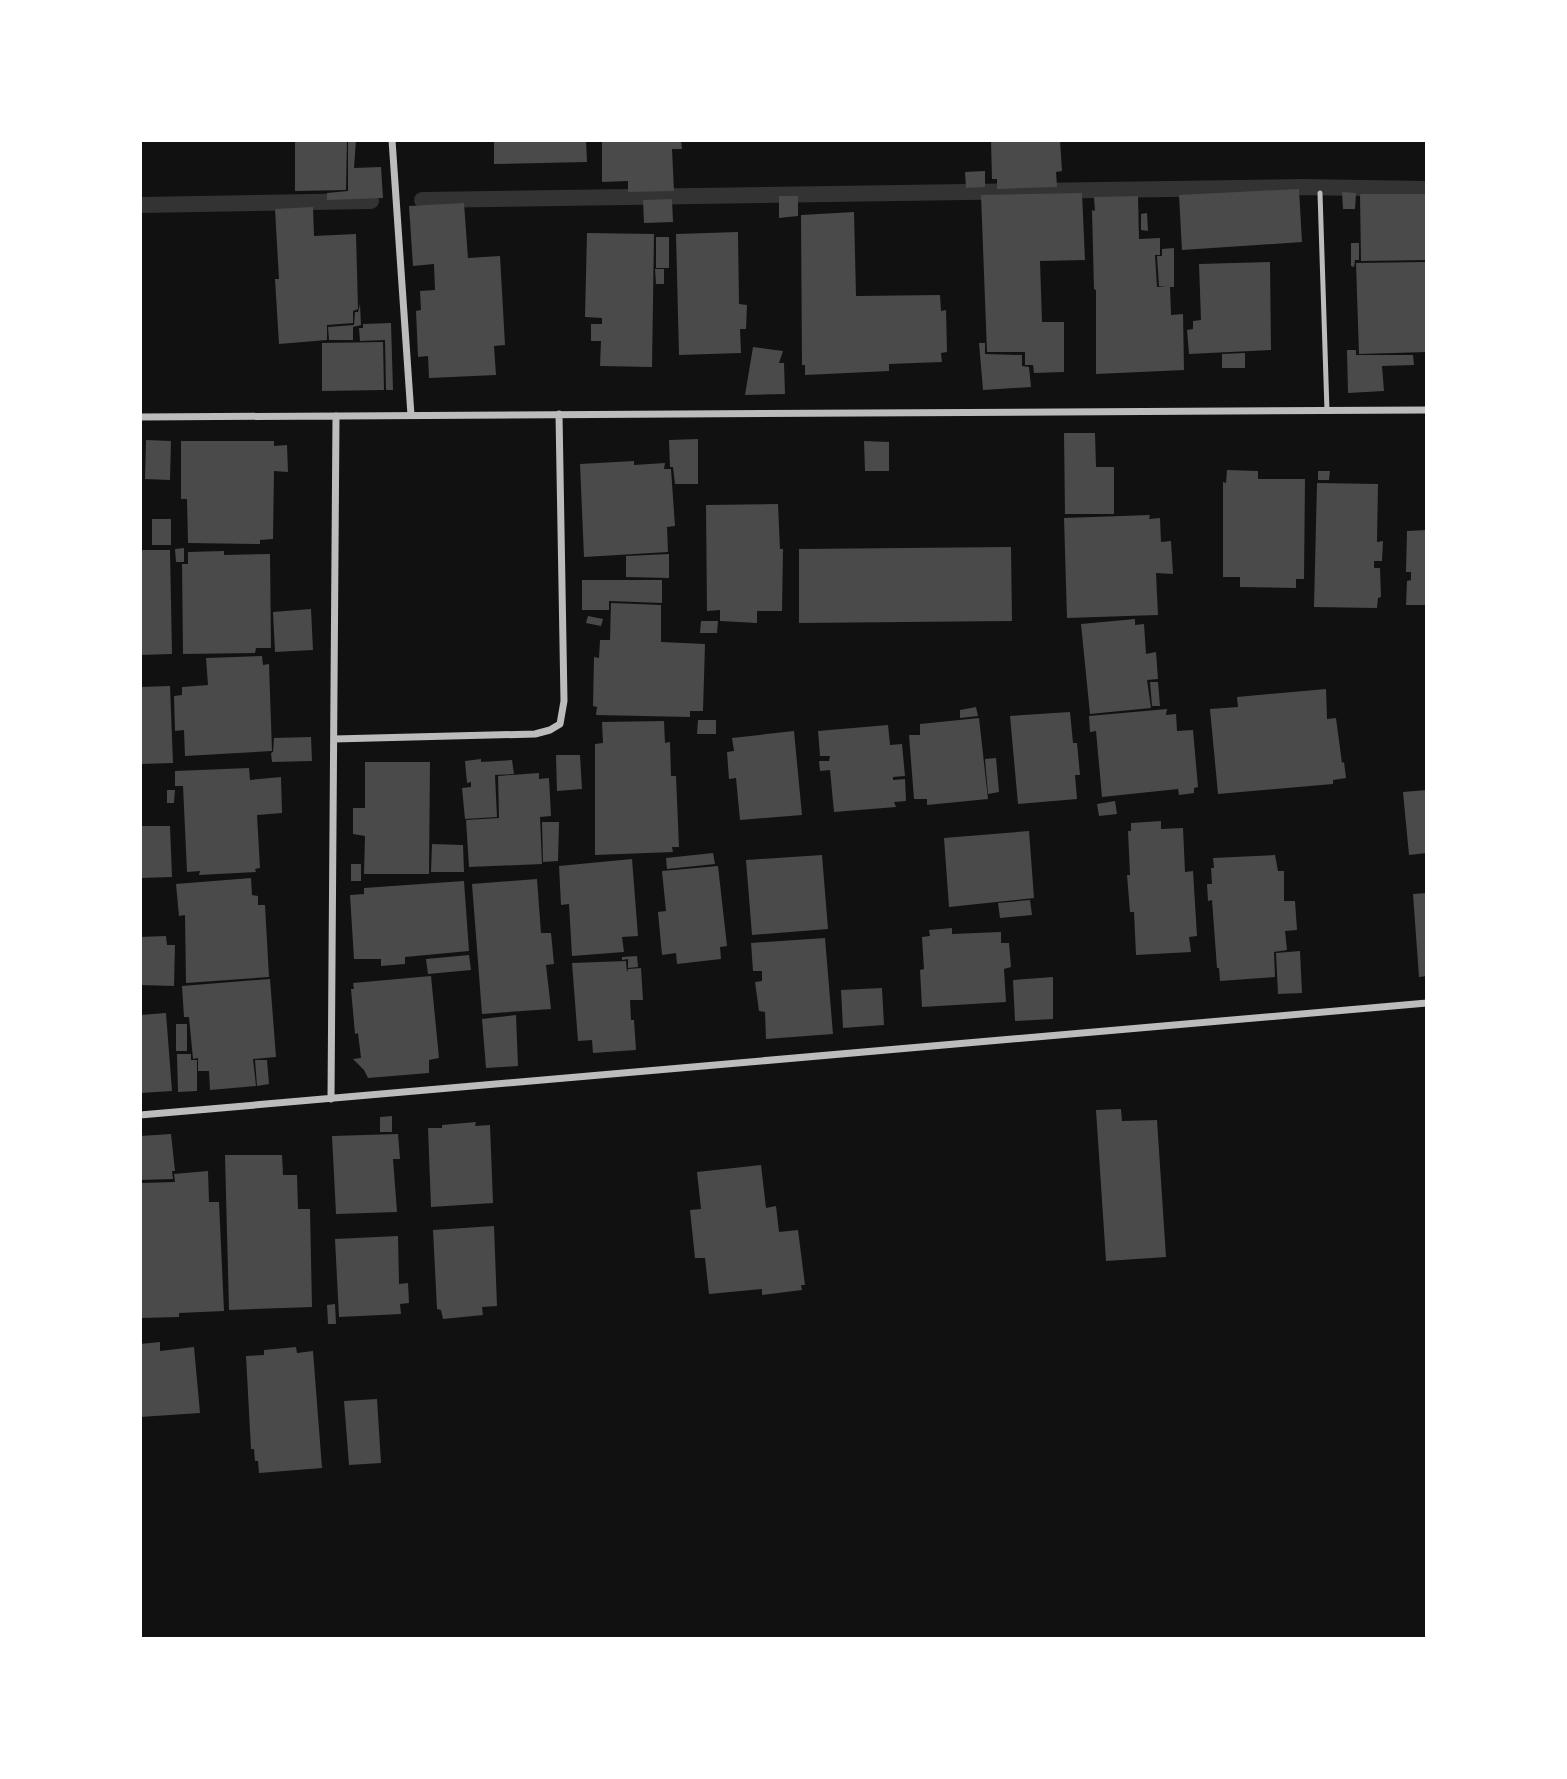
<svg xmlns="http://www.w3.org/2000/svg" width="1567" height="1779" viewBox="0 0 1567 1779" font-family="'Archivo Narrow',sans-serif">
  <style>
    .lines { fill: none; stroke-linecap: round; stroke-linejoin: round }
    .stream { stroke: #333; stroke-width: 16 }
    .building { fill: #4a4a4a }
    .service { stroke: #bcbcbc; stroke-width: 5 }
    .minor { stroke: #bcbcbc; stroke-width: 7 }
  </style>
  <rect width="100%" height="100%" fill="#111"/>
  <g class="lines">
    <!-- stream -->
    <path class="stream" d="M422,200L1302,187L1427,189
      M140,205L371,201"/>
  </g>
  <!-- building -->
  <path class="building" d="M295,140H347L346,190L295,191Z
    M348,140H356L354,168L381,167L383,198L327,200V193L348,191Z
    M494,140H586L587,162L494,164Z
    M602,140H681L682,149H672L674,191L628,192V181L602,182Z
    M991,140H1060L1062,171L1056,172L1057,187L997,189V179H992Z
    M985,171V187L966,188L965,172Z
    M1299,189L1302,242L1182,250L1179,195Z
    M1342,192L1356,193L1355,209H1343Z
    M1082,193L1085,260L1040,261L1042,322H1064V372L1034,373L1033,365H1025V352H987L981,195Z
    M1360,194H1427V260L1361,261Z
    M779,196H798V216L779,218Z
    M1138,196L1139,239L1160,238V255H1155L1157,287L1170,286L1171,315L1183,314L1184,370L1096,374V290L1094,289L1092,210L1095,211L1094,197Z
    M672,199L673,222L644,223L643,200Z
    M464,203L468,258L500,256L505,345L494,346L496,375L429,378L428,356L418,357L416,311L421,310L420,291L435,290L434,264L413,266L409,206Z
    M313,207L314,236L356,234L358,309L353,311V323L327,325V340L279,344L275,279H279L275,209Z
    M854,212L856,296L940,295L941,311L946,310L947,352L941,353L942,362L889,364V371L805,375V365H802L801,215Z
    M1147,213L1148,231L1141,230V214Z
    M738,232L739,304L747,305L746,329H740L741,353L679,355L676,234Z
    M587,233L654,234L652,367L600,366L601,341H591V324H602V318L585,317Z
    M656,237H669V268H656Z
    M1351,243H1359V260H1355L1354,267L1351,266Z
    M1174,248V287L1159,286L1157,256H1162V249Z
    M1270,262L1271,350L1189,354L1187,330L1193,329V321L1201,320L1199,264Z
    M1427,262V352L1359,354L1356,263Z
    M655,269H664V284H656Z
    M360,304L361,325L353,327V340H329L328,327L354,325L355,312H358Z
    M391,323L393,390H386L385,340L360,341L359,328H363V324Z
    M383,342L384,390L322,391V343Z
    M979,343H985V354L1022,355V366L1029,367L1031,387L983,390Z
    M753,347L783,351L779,363H784L785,394L745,395Z
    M1347,350H1356V355H1413L1414,365L1382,366L1384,391L1348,393Z
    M1245,353V368H1222V354Z
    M1064,433H1095L1096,467H1114V514H1065Z
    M698,439V484H675L673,467H670L669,440Z
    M146,440L171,441L170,480L145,479Z
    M181,441H274V446L287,445L288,472L274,471L273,539L260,540V544L188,543L187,499H181Z
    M864,441L889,442V471H865Z
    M634,461V465L665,463L664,469H671L675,526L667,527L668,552L584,557L580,464Z
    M1227,470L1258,471V479H1305L1304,579H1296V588L1240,587V577H1223V482L1226,483Z
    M1318,471H1330L1329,480H1318Z
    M1317,483L1378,484L1377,542L1383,541L1382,561H1374V568H1380L1381,597L1378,598L1377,608L1314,607Z
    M778,504L780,549H783L782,611H757V623L720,621V610L707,611L706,505Z
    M1150,515L1149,519L1160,518L1161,542L1171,541L1173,574L1156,573L1158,615L1067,618L1064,518Z
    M152,519H171V545H152Z
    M1427,530V605H1406L1407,581L1411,580V572H1406L1407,531Z
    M1011,547L1012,621L799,623V549Z
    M184,548V562H176L175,549Z
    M140,550H170L172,654L140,655Z
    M224,551V555L270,554L271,648H256L255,653L183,654L182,564H188V552Z
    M669,554V578L626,577V556Z
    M582,580H662V603L609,601V610H582Z
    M611,603L661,605V642L705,644L703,711H690V717L596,715L597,707L593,706L594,657L599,658L600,640H610Z
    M311,609L313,650L275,652L273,612Z
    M588,616L603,619L601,626L586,623Z
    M1135,619V625L1144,624L1146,654L1156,652L1158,679L1147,680L1151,708L1090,714L1081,624Z
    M701,621H718L717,633H700Z
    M262,656L263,665L269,664L272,751L185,756L184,730L175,731L174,696L182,695V687L208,685L206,658Z
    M1150,682H1158L1160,706H1152Z
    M170,686L173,763L140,764V687Z
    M1326,689L1327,719L1336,718L1342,763L1344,762L1346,778L1333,780V784L1218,794L1210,709L1238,707L1237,697Z
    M976,707L978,716L960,718V710Z
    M1167,709L1166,715L1176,714L1177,731L1193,730L1198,787L1194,788V793L1179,795L1178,789L1102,797L1096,731L1090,732L1089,716Z
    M1070,712L1073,743H1077L1080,775H1075L1077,799L1018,804L1010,716Z
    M979,718L988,799L927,805V799H914L909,735H920V724Z
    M698,720H716V734H697Z
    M664,721L665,743L670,742L671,776H676L679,847H672L673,852L595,855V744L603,743L602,722Z
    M888,725L890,745L902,744L905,776L893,777V780L905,779L906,801L894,802L896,807L834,812L830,770L820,771L819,761H829L830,756H820L818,731Z
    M794,731L802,815L740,820L736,778L729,779L727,752L734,751L732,738Z
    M311,737L312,761L272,762L271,753L273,752L274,738Z
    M556,755H580L582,789L557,791Z
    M996,758L999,792L988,794L985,759Z
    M481,759V762L512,760L514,774L495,775L497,817L465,819L462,788L471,787V782L467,783L465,761Z
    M365,762H430L429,874H364L365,836L353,834V808H365Z
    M249,768L250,780L281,777L282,813L257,815L260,868L255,869L256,872L199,875L200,871L187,872L183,786H175V771Z
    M539,773V779L549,778L551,816L540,817L542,864L469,867L466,820L499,818L498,776Z
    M167,790H175L174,803H167Z
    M1427,790V853L1409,855L1403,792Z
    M1115,801L1117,814L1099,816L1097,804Z
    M1161,821V829L1183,828L1185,872L1193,871L1197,936L1189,937L1191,952L1136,955L1134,912H1130L1127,875H1130L1128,831H1131V823Z
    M542,822H559L558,861L543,862Z
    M140,826H170L172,877L140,878Z
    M1029,831L1034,898L949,907L944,838Z
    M432,844L463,845L464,872H431Z
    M713,853L715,864L667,869L666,858Z
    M822,855L828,929L752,935L746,860Z
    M1275,855L1278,871H1284V901H1295L1297,930L1285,931L1287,950L1274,952L1275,977L1220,981L1219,968H1217L1212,900L1208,901L1207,884H1212L1211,868H1214L1213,858Z
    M632,859L638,936L622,937L624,952L572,956L569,904L561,905L559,866Z
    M351,864H361V881H351Z
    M718,866L727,946L720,947L721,959L677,964L676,953L662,955L658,912L666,911L662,871Z
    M251,878L252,895L258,896V905H265L269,977L186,983L185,915L179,916L176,884Z
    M537,879L541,933H551L554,964L546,965L551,1009L482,1014L472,884Z
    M464,881L469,951L405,957V964L381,966V959H354L350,895L364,894V888Z
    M1427,893V976L1419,977L1413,894Z
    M1030,900L1032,915L1000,918L998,903Z
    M952,928V934L1001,932V943H1009L1011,967L1004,969L1006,1002L922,1007L920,970L924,969L922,937L930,936L929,930Z
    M166,936L167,945H175L174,986L140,985V937Z
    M825,938L833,1034L766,1039L765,1012L759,1011L755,982L762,981V971H753L751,943Z
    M1300,951L1302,993L1278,994L1276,953Z
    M469,955L471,970L428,974L426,959Z
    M637,956L638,967L628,968V959L622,960V957Z
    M626,961L627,972L628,969L641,968L643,1000H630L631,1020H634L636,1050L593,1053L592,1040L578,1041L572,963Z
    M431,976L439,1058L429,1060V1073L368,1078L364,1070L353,1059L361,1058L358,1033L355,1034L351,989H354L353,983Z
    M1053,977V1019L1015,1021L1013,980Z
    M270,979L276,1057L253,1059L256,1086L210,1090L209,1071H198V1058L193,1059L189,1017H184L182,986Z
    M882,988L884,1025L843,1028L841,990Z
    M166,1013L172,1091L140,1093V1015Z
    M516,1015L518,1066L486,1068L482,1019Z
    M176,1024H187V1051H176Z
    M177,1054H191V1060H197V1091L178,1092Z
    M255,1060H267L269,1084L257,1086Z
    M1121,1109L1122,1121L1157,1120L1166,1257L1106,1261L1096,1110Z
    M392,1116V1132H380V1117Z
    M476,1122L475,1126L490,1125L493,1203L431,1207L428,1128H442V1125Z
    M171,1134L175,1171H172L173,1179L140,1180V1136Z
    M398,1134L400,1159H393L397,1212L336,1214L332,1136Z
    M225,1155H282L283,1175H297L298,1209H310L312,1307L229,1310Z
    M761,1165L766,1208L776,1206L779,1232L798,1230L805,1285H801L802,1290L762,1295V1289L709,1294L705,1258H695L690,1210L701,1209L697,1172Z
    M208,1171L209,1202H219L224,1311L179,1313V1317L140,1318V1183L175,1182L174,1174Z
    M494,1226L497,1306L482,1307L483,1315L443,1319L441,1310L437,1309L433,1230Z
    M398,1236L399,1284L408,1283L409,1303L400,1304L401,1314L339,1317L335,1239Z
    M335,1304L336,1324H328L327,1305Z
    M160,1342V1351L194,1347L200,1413L140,1417V1344Z
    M296,1347L297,1353L313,1351L322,1468L259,1473L258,1461H255L254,1449H251L246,1356L264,1355V1350Z
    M377,1399L381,1463L349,1465L344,1401Z"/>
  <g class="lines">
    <!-- service -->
    <path class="service" d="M1320,193L1327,411"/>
    <!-- minor -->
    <path class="minor" d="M392,140L411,415
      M140,417L1427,410
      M334,739L535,734L550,730L560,724L564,701L559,414
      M331,1099L336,416
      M140,1115L1427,1003"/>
  </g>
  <!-- border -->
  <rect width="1567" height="1779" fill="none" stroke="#ffffff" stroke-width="284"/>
</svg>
